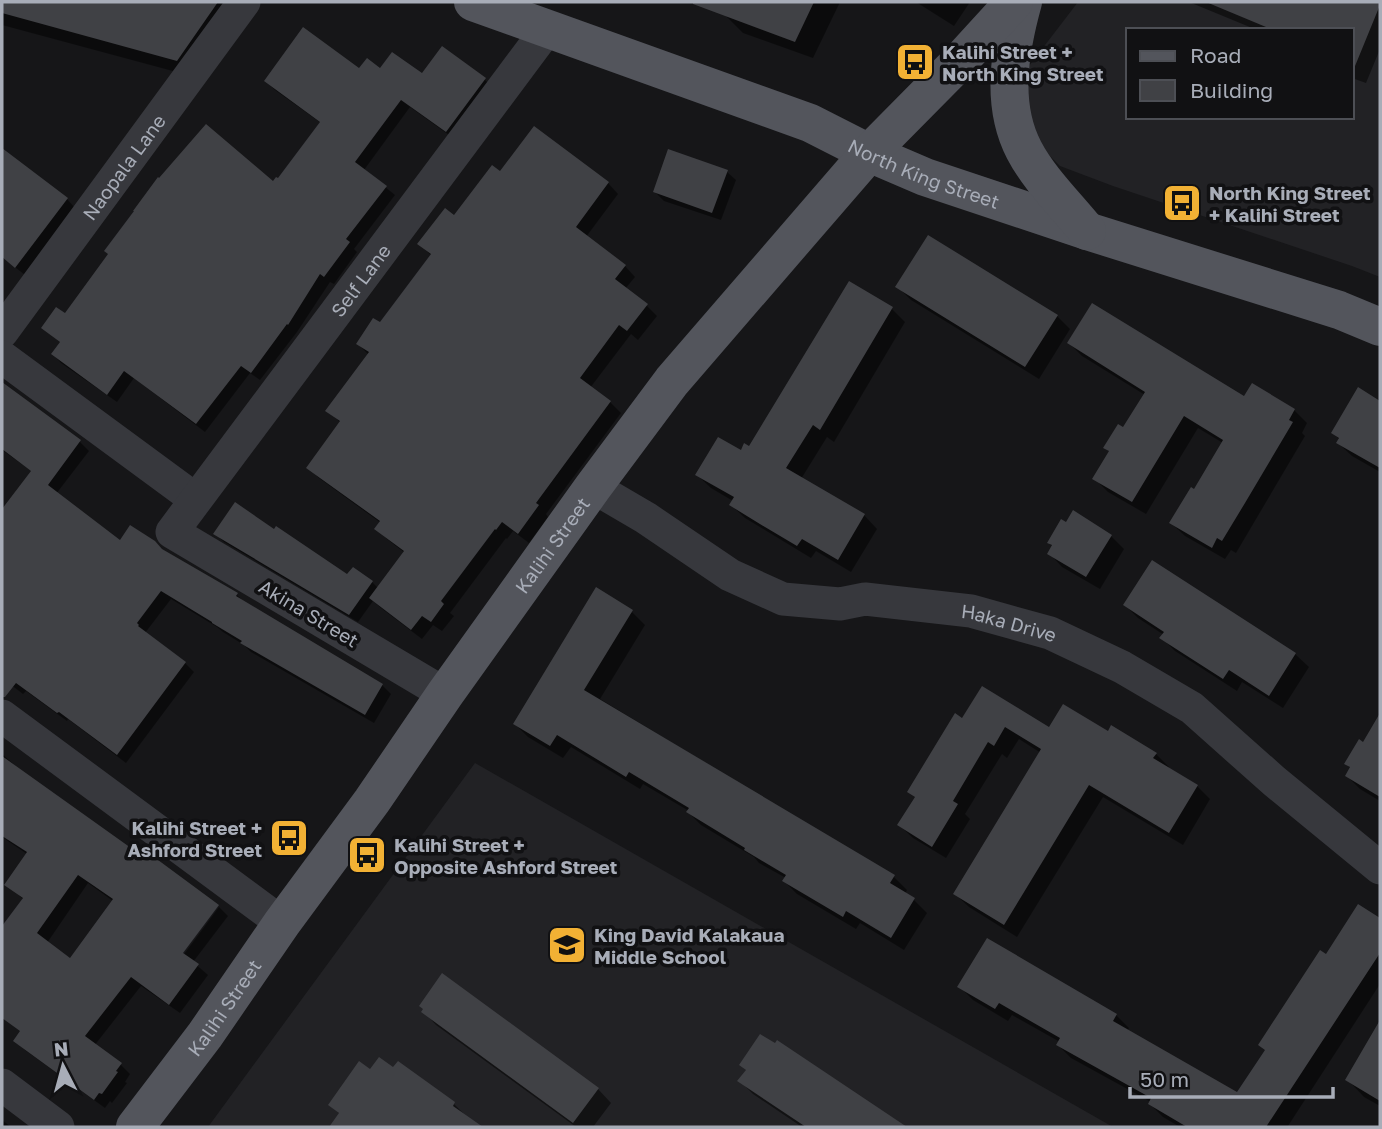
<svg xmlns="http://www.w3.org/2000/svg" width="1382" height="1129" viewBox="0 0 1382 1129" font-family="'Golos Text',sans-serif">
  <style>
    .built { fill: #222225; fill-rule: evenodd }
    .shadow { fill: #0007; fill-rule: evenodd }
    .building { fill: #404145; fill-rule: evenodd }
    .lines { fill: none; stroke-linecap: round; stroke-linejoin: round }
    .minor { stroke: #37383d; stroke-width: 33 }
    .major { stroke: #53555c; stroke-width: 38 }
    .labels { text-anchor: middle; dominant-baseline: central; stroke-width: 7; stroke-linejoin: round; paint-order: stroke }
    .poi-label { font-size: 19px; font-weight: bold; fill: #a8adb8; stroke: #111113; text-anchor: start }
    .street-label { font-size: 19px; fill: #a8adb8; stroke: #111113 }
  </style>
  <rect width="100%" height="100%" fill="#161618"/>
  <!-- built -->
  <path class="built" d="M1078,2H1380V277L1352,266L1113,186L1060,166L1045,151L1034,133L1025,99L1029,66ZM1128,30H1352V117H1128Z
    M475,763L1113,1127H208Z"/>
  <!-- shadow -->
  <path class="shadow" d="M2,2H230L195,77L2,25Z
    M735,2H840L813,58L743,33L726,16Z
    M916,2H970L954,26Z
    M1189,2H1380V49L1366,83L1352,78V30H1257Z
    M442,49L485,80L494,88L456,140L410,107L364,170L395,195L354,249L357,252L334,284L330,282L297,332L260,380L250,373L205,432L134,378L117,402L61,363L53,354L61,343L43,328L65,316L279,181L321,123L275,90L266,81L360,70H380L422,76Z
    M2,150L67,199L75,208L25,275L2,257Z
    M727,172L736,180L721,220L664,201L655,192Z
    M500,173L608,183L618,194L586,237L625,266L635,277L625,289L647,306L657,316L638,340L631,334L590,388L610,402L621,413L546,514L548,517L529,543L513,531L507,539L506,538L450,613L454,616L442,631L433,625L422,639L381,608L373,601L358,622L224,542L216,534L347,577L372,582L378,588L405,553L387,539L377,529L381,523L319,478L309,468L341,423L328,411L369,355L358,344L380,324L432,256L419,244L454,217Z
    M850,284L892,309L905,322L834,442L827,437L801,479L864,515L877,529L851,572L816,551L811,558L745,518L731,505L733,501L711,488L697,475L750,449Z
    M898,287L1057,316L1070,329L1039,379L911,300Z
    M1069,343L1245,399L1294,410L1307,423L1302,433L1305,436L1236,553L1231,550L1225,559L1185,536L1171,523L1195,491L1223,443L1198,428L1146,514L1108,492L1094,478L1110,452L1106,448L1124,430L1145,395L1082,356Z
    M2,384L80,442L89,451L56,494L120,542L163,551L237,595L246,604L382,685L391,694L374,723L251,652L244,645L223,632L217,627L171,599L145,633L185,663L194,672L126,763L68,719L67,721L26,691L23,694L6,681L2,677V512L33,472L2,450Z
    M1358,390L1380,403V472L1352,456L1338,443L1340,440L1333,433Z
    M1111,536L1124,549L1100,589L1062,567L1049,553L1053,547L1049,543Z
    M1152,563L1295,654L1309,667L1283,708L1242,682L1237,691L1175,651L1162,638L1164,635L1138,618L1125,605Z
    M632,612L645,625L600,699L894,877L907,890L905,894L914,900L927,913L904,950L860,923L856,929L797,894L784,881L786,878L759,863L754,857L701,825L688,812L689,811L643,784L640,789L571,747L563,758L528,737L515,724Z
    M1380,717V801L1360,789L1347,776L1351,769L1346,763L1364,744Z
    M963,720L1050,729L1108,733L1156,754L1169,767L1168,769L1197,786L1210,799L1183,845L1103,797L1017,937L969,907L955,894L1041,753L1019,739L1007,758L1002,754L965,814L970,819L946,858L913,838L899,825L916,798L909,792Z
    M2,754L28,777L179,961L219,907L228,916L193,962L208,975L180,1013L141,986L94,1046L121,1065L130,1074L125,1082L127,1083L112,1103L110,1101L105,1108L25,1050L16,1041L22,1032L23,1019L2,1003V929L24,900L7,884L27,854L2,837ZM88,883L113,901L70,961L47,943Z
    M1359,906L1380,920V984L1288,1126L1290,1127H1180L1163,1117L1150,1104L1151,1102L1071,1058L1058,1045L1060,1042L1012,1015L1008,1021L973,1000L960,987L1116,1015L1129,1028L1127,1031L1237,1095Z
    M443,976L598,1089L611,1103L593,1127H576L436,1025L423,1011Z
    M1380,1024V1106L1364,1097L1347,1079Z
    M777,1043L904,1127H802L753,1094L740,1081L747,1071L741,1065L775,1046Z
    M371,1072L454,1104L467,1117V1118L480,1127H333L332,1126L340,1114L330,1105Z
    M2,1120L11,1127H2Z"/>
  <!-- building -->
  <path class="building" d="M2,2H218L177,61L2,13Z
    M693,2H814L795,42L693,4Z
    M1206,2H1380V5L1353,71L1352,30H1273Z
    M303,27L359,68L367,58L380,68L392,52L422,73L442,46L486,78L446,132L401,100L355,162L387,186L346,239L350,242L324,277L320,274L288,325L287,324L251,373L241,366L196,424L124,371L107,395L51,354L60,342L41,328L56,307L65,313L108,254L104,251L134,211H133L158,177L159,178L206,124L273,181L276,177L278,178L320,122L264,81Z
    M534,126L609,182L576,227L626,265L615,279L648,304L627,331L619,325L580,378L611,401L536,503L539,505L518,534L502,522L496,530L495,529L441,601L444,604L431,622L422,616L411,630L369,598L404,551L374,529L380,521L306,468L340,421L325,411L369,352L356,344L373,318L380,322L431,254L417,244L445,208L454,215L492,165L500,171Z
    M2,148L68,198L15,268L2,257Z
    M668,149L728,170L712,213L653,192Z
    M928,235L1058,315L1025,367L895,287Z
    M849,281L893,307L820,430L813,425L786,468L865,514L838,560L802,539L797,546L765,527L729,505L734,497L695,475L718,437L741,450L744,443L749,446Z
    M1092,303L1244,396L1252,383L1295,409L1289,420L1293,422L1245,503L1222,541L1217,538L1212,548L1169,523L1191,487L1194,489L1223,440L1184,416L1132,502L1092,479L1109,451L1103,448L1118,424L1123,427L1145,392L1067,343Z
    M2,382L81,440L48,485L120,540L130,525L155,541L162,549L238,593L236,596L383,684L365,715L240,643L242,641L212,623V622L161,591L137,623L139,625L138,626L186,662L117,755L59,712L57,713L16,683L5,697H2V509L31,471L2,449Z
    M1358,387L1380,401V468L1336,443L1339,438L1331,433Z
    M235,502L274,529L276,526L347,574L353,567L373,581L349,615L213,534Z
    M1073,510L1112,535L1086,577L1047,554L1052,545L1047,543L1061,519L1066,522Z
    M1152,560L1296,653L1269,696L1229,670L1223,679L1159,638L1164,632L1123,605Z
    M596,587L633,610L584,690L895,875L890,883L915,898L891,938L846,911L843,917L782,881L786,875L744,850L745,848L686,812L689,808L629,772L626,777L557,735L550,746L513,724Z
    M982,686L1049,727L1063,704L1108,731L1111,725L1157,753L1153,758L1198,785L1169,833L1089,785L1004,925L953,894L1041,749L1005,727L994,746L988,742L953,801L958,804L932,847L897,825L915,797L907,792L955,713L962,718Z
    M1380,713V797L1345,776L1350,767L1344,764L1359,739L1363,742Z
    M2,756L131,848L135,843L219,905L183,953L199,964L169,1005L131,977L85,1036L122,1063L116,1071L118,1072L102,1094L99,1093L94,1100L13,1041L20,1031L2,1018V926L23,898L4,885L27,852L2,836ZM78,875L113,899L70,958L37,933Z
    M1358,904L1380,918V953L1266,1127H1187L1148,1104L1151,1098L1056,1045L1060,1038L999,1003L995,1009L957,987L987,938L1117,1014L1113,1021L1237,1092L1265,1050L1258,1045L1320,950L1326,954Z
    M442,973L599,1088L573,1123L421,1012L423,1009L419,1006Z
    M1380,1020V1101L1345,1080Z
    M760,1034L775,1043L777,1040L907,1127H806L737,1081L746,1070L739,1065Z
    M379,1057L393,1067L398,1061L455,1102L453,1106L483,1127H329L339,1113L328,1105L359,1061L370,1069Z"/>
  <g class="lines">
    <!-- minor -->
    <g class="minor">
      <path id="s1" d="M2,332L244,2"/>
      <path d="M2,357L195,499"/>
      <path id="s2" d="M593,487L646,518L730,575L783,599L840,604L865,599L971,611L1050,633L1122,667L1192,708L1274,781L1380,868"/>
      <path id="s3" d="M445,694L172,532L548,28"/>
      <path d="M2,716L282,923"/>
      <path d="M2,1085L58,1127"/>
    </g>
    <!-- major -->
    <g class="major">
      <path id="s4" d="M473,2L810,123L869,153L925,177L1087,231L1339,310L1380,327"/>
      <path d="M1023,2C1010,49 1000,104 1024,150C1039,179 1066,205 1087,231"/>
      <path id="s5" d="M135,1127L205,1035L282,923L372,801L445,694L593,487L672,381L869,153L960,61L1014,2"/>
    </g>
  </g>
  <!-- icons -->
  <defs>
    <symbol id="bus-square" viewBox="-11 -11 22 22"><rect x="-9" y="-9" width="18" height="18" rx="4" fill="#f2b134" stroke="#111113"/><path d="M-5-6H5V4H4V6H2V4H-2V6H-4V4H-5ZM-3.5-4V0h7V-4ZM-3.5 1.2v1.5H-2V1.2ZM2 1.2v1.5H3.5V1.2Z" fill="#111"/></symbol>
    <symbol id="school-square" viewBox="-11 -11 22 22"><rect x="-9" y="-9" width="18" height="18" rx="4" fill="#f2b134" stroke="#111113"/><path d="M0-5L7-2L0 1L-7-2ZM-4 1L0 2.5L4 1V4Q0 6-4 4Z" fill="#111"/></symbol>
  </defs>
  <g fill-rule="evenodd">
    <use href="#bus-square" x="893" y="40" width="44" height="44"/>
    <use href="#bus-square" x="1160" y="181" width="44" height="44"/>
    <use href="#bus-square" x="267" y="816" width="44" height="44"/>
    <use href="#bus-square" x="345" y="833" width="44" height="44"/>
    <use href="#school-square" x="545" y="923" width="44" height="44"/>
  </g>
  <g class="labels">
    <!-- poi labels -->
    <g class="poi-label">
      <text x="942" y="51">Kalihi Street +<tspan x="942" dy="22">North King Street</tspan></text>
      <text x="1209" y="192">North King Street<tspan x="1209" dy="22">+ Kalihi Street</tspan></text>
      <text x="262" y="827" text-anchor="end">Kalihi Street +<tspan x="262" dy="22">Ashford Street</tspan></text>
      <text x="394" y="844">Kalihi Street +<tspan x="394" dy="22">Opposite Ashford Street</tspan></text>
      <text x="594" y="934">King David Kalakaua<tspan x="594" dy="22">Middle School</tspan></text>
    </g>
    <!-- street labels -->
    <g class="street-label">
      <text stroke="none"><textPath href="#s1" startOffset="205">Naopala Lane</textPath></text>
      <text stroke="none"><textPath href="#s4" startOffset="483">North King Street</textPath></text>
      <text stroke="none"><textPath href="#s3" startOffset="632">Self Lane</textPath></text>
      <text stroke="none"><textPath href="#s5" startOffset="716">Kalihi Street</textPath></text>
      <text transform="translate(309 613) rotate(31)">Akina Street</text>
      <text stroke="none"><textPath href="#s2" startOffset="450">Haka Drive</textPath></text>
      <text stroke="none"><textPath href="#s5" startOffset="149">Kalihi Street</textPath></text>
    </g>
  </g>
  <!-- border -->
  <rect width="1382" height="1129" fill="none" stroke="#a8adb8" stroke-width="7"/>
  <!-- legend -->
  <rect x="1126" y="28" width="228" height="91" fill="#111113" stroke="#4d4f55" stroke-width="2"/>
  <rect x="1140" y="51" width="35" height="10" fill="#53555c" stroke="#4d4f55" stroke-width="2"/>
  <text x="1190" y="63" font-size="21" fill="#a8adb8">Road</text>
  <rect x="1140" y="80" width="35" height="21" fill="#404145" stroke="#4d4f55" stroke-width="2"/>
  <text x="1190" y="98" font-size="21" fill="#a8adb8">Building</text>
  <!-- north arrow -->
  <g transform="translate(63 1066) rotate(354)" stroke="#111113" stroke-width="5" paint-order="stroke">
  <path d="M0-5L12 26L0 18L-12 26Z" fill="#a8adb8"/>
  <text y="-10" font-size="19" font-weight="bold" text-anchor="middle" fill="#a8adb8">N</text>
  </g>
  <!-- scale -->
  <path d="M1130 1087v10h203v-10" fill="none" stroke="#a8adb8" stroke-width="3.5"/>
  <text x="1140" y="1087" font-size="21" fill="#a8adb8" stroke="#111113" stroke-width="5" paint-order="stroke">50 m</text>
</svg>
